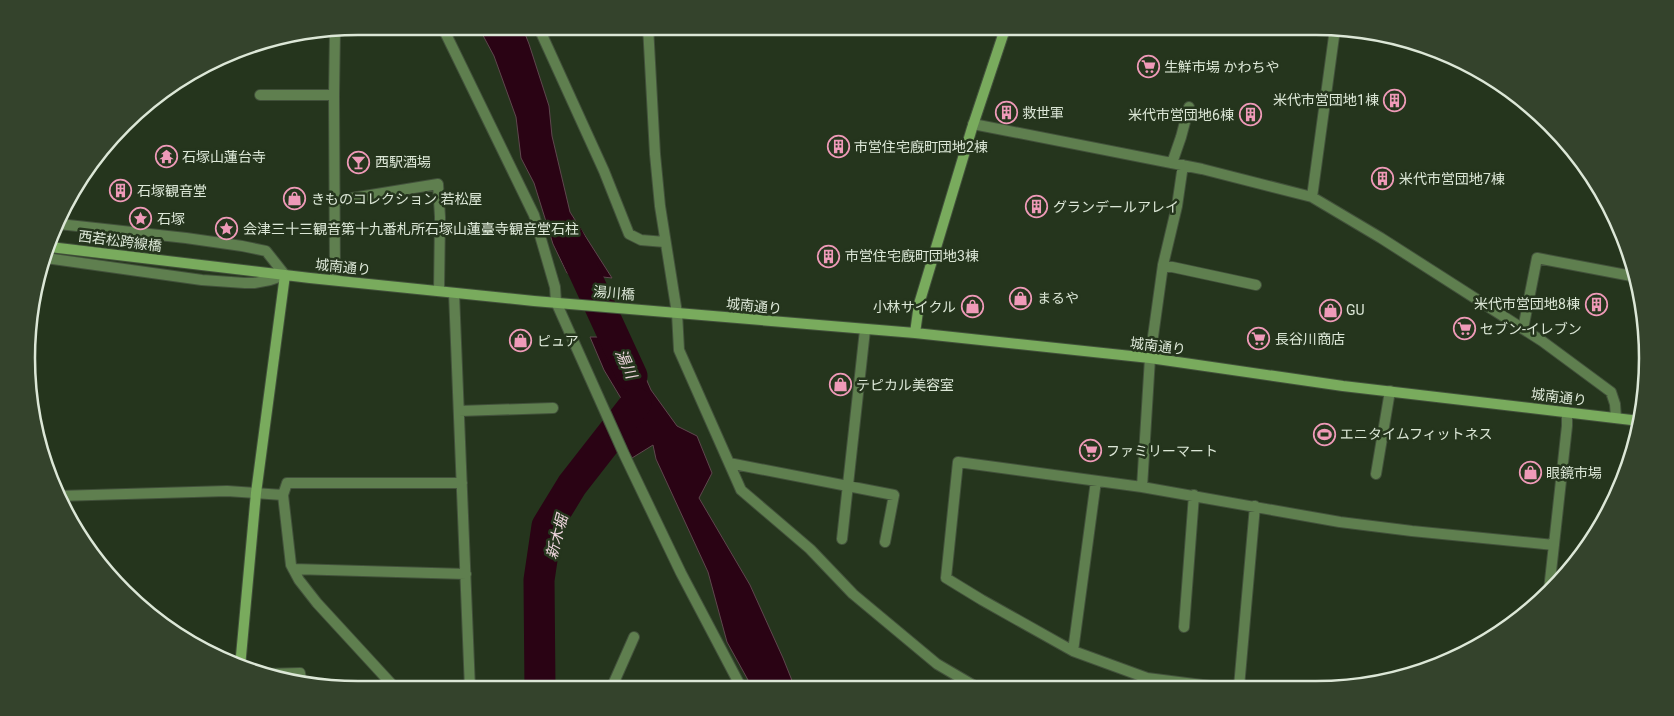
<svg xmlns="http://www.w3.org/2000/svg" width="1674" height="716" viewBox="0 0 1674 716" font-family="Roboto,'Noto Sans JP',sans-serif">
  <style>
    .water { fill: #2a0314; stroke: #5f474e }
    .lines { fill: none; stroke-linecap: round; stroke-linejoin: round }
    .river { stroke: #2a0314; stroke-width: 31 }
    .street-casing { stroke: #42513b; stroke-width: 12 }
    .secondary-casing { stroke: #42513b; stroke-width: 12 }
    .street { stroke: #5f7f4f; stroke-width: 10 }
    .secondary { stroke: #79ab5d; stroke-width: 10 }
    .labels { text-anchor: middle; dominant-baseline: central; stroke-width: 5; stroke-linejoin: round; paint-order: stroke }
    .poi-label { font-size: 14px; fill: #dce7d7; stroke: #25351d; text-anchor: start }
    .street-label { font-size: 14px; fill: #dce7d7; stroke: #25351d }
    .water-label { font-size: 15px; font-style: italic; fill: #efd6de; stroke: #25351d }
    .rim { fill: none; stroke: #dce7d7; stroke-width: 2.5 }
  </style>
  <rect width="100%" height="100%" fill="#25351d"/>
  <!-- water -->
  <path class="water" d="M478,26H522L529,44L549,106L552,136L570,212L612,278L567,273L553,244L534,183L521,158L516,117L494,56Z
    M590,337H628L651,390L677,426L697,436L712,473L699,498L750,585L783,658L795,688L753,689L727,642L708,572L656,459L653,445L632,458L612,421L625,405L604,370Z"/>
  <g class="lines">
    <!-- river -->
    <path class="river" d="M568,237L632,376
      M540,689L539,580L547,526L572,485L636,403"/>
    <defs>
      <path id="street" d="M442,26L534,215L555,287L556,302L624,454L681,573L742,689
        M538,26L604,171L629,234L641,240L665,242
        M648,26L655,154L660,206L677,313L679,350L741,490L810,549L853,594L937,664L978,688
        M260,95H334
        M973,124L1202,169L1312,197L1381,238L1542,341L1611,392L1615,404L1616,418
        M1172,163L1181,137L1189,107
        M1312,197L1335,29
        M334,201L438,184L440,217L439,291
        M46,258L202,280L245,283H254L270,280L285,275L266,251L242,246L186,238L59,224
        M1163,265L1256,285
        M335,280L334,95L335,30
        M454,293L470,689
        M1523,329L1537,258L1637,277
        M459,411L553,408
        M729,463L894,495L885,542
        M1376,474L1390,391
        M1142,487L1150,358L1163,265L1177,206L1183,165
        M283,495L287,483H462
        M58,496L227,491L283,495L291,565L299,580L317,603L397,690
        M842,539L865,330
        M293,569L466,574
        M1549,590L1567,426V412
        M1184,627L1194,495
        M1073,651L1096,481
        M264,674L300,673L301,680
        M1218,687L1147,678L1073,651L982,600L946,578L958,462L1142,487L1340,522L1412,531L1554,545
        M1239,687L1255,506
        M611,689L634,637"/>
      <path id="secondary" d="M50,247L310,278L534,301L915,333L1150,358L1343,386L1640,421
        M915,333L919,304L972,128L1006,26
        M240,667L256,493L285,275"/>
    </defs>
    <!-- street casing -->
    <use href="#street" class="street-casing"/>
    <!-- secondary casing -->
    <use href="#secondary" class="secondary-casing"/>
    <!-- street -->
    <use href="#street" class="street"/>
    <!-- secondary -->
    <use href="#secondary" class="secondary"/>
  </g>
  <!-- icons -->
  <defs>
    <symbol id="supermarket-ring" viewBox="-11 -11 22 22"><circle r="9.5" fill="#25351d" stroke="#ef9ab8" stroke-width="1.5"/><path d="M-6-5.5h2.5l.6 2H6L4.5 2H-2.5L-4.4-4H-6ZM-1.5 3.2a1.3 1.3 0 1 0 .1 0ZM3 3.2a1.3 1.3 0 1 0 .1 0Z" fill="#ef9ab8"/></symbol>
    <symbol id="building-ring" viewBox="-11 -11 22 22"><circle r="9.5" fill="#25351d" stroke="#ef9ab8" stroke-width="1.5"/><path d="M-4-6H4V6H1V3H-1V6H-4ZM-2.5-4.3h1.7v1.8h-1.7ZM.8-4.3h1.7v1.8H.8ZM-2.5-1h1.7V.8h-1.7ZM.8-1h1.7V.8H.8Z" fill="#ef9ab8"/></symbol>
    <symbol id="temple-ring" viewBox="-11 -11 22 22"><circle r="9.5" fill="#25351d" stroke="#ef9ab8" stroke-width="1.5"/><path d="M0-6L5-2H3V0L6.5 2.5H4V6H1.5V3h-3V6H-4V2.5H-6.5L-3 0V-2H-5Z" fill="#ef9ab8"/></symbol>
    <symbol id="bar-ring" viewBox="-11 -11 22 22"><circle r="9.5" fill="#25351d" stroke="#ef9ab8" stroke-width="1.5"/><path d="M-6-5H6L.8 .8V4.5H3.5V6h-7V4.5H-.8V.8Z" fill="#ef9ab8"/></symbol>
    <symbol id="shop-ring" viewBox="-11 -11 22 22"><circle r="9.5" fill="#25351d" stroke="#ef9ab8" stroke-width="1.5"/><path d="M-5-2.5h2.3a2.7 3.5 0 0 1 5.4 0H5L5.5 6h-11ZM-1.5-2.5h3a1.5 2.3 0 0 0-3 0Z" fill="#ef9ab8"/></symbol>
    <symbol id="sight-ring" viewBox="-11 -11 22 22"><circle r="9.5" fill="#25351d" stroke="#ef9ab8" stroke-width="1.5"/><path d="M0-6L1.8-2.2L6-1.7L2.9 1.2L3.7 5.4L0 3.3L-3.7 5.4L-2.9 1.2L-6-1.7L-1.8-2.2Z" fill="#ef9ab8"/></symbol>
    <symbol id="stadium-ring" viewBox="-11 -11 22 22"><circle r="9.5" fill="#25351d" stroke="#ef9ab8" stroke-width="1.5"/><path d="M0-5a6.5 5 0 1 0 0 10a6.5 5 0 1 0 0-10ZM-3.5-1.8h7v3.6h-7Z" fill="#ef9ab8"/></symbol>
  </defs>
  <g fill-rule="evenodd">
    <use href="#supermarket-ring" x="1136" y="54" width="25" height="25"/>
    <use href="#building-ring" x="1382" y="88" width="25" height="25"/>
    <use href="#building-ring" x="994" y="100" width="25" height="25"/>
    <use href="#building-ring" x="1238" y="102" width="25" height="25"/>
    <use href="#building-ring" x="826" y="134" width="25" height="25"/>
    <use href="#temple-ring" x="154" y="144" width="25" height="25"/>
    <use href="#bar-ring" x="346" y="150" width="25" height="25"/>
    <use href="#building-ring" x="1370" y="166" width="25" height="25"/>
    <use href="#building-ring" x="108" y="178" width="25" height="25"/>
    <use href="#shop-ring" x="282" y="186" width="25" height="25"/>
    <use href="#building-ring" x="1024" y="194" width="25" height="25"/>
    <use href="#sight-ring" x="128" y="206" width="25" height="25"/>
    <use href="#sight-ring" x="214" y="216" width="25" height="25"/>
    <use href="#building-ring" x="816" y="244" width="25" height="25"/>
    <use href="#shop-ring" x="1008" y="286" width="25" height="25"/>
    <use href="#building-ring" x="1584" y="292" width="25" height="25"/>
    <use href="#shop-ring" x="960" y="294" width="25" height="25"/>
    <use href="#shop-ring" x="1318" y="298" width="25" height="25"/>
    <use href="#supermarket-ring" x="1452" y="316" width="25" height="25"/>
    <use href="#supermarket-ring" x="1246" y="326" width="25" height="25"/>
    <use href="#shop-ring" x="508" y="328" width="25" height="25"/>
    <use href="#shop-ring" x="828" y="372" width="25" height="25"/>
    <use href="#stadium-ring" x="1312" y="422" width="25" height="25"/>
    <use href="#supermarket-ring" x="1078" y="438" width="25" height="25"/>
    <use href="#shop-ring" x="1518" y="460" width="25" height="25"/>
  </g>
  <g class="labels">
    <!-- poi labels -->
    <g class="poi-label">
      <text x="1164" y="67">生鮮市場 かわちや</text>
      <text x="1379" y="100" text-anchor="end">米代市営団地1棟</text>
      <text x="1022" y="113">救世軍</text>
      <text x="1234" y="115" text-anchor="end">米代市営団地6棟</text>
      <text x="854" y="147">市営住宅廐町団地2棟</text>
      <text x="182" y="157">石塚山蓮台寺</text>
      <text x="375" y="162">西駅酒場</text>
      <text x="1399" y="179">米代市営団地7棟</text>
      <text x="137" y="191">石塚観音堂</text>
      <text x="311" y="199">きものコレクション 若松屋</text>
      <text x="1053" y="207">グランデールアレイ</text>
      <text x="157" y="219">石塚</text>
      <text x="243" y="229">会津三十三観音第十九番札所石塚山蓮臺寺観音堂石柱</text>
      <text x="845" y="256">市営住宅廐町団地3棟</text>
      <text x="1037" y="298">まるや</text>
      <text x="1580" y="304" text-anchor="end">米代市営団地8棟</text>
      <text x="956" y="307" text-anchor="end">小林サイクル</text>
      <text x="1346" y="310">GU</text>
      <text x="1480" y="329">セブン-イレブン</text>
      <text x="1275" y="339">長谷川商店</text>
      <text x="537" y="341">ピュア</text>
      <text x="856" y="385">テピカル美容室</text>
      <text x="1340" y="434">エニタイムフィットネス</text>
      <text x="1106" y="451">ファミリーマート</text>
      <text x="1546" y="473">眼鏡市場</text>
    </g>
    <!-- street labels -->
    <g class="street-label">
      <text transform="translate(120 241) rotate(7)">西若松跨線橋</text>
      <text transform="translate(343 267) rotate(6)">城南通り</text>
      <text transform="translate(614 293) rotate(5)">湯川橋</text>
      <text transform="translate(754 306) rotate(6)">城南通り</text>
      <text transform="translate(1158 346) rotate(7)">城南通り</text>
      <text transform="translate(1559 397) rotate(7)">城南通り</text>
    </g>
    <!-- water labels -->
    <g class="water-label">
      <text transform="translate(626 364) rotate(66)">湯川</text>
      <text transform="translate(557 537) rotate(-75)">新木堀</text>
    </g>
  </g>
  <!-- crop -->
  <path d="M0 0H1674V716H0ZM358 35H1316A323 323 0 0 1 1639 358V358A323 323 0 0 1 1316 681H358A323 323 0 0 1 35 358V358A323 323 0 0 1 358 35Z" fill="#34432c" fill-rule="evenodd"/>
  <path class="rim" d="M358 35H1316A323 323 0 0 1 1639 358V358A323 323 0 0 1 1316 681H358A323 323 0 0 1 35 358V358A323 323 0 0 1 358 35Z"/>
</svg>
